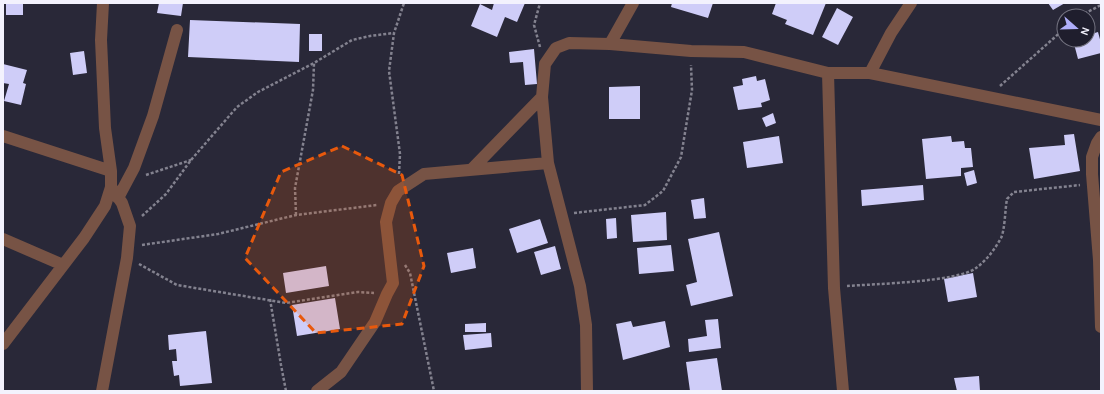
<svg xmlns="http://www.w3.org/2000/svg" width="1104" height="394" viewBox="0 0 1104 394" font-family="Karla,sans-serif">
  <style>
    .building { fill: #cfcdf8 }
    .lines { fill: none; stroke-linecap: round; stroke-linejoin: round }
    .path { stroke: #83828f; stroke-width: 2.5; stroke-dasharray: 3 2; stroke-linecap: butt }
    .minor { stroke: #775345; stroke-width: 12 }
    .marked { fill: #e8590c; fill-opacity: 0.2; stroke: #e8590c; stroke-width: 3; stroke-dasharray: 8 5; stroke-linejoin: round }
  </style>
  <rect width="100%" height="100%" fill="#292838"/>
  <!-- building -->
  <path class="building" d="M6,3H23V15H6Z
    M159,3H183L181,16L157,13Z
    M494,3H525L517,22L505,17L497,37L471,26L480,4L492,10Z
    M672,3H713L708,18L671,7Z
    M776,3H826L813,35L785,24L787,20L772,14Z
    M1048,3H1065L1053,10Z
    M837,8L853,17L838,45L822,37Z
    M190,20L300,24L299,62L188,57Z
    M1098,32L1101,43V53L1078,59L1073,40H1088V35Z
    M309,34H322V51H309Z
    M534,49L537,84L525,85L523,62L510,63L509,52Z
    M84,51L87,73L73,75L70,53Z
    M3,64L27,70L23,83L26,84L21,105L4,101L9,84L3,83Z
    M756,76L757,81L765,79L770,100L761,103L762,107L738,110L733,87L743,85L742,79Z
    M640,86V119H609V87Z
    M773,113L776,123L766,127L762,118Z
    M1074,134L1080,171L1034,179L1029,148L1065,145L1064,135Z
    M779,136L783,163L747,168L743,142Z
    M951,136L952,142L964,141L965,148H971L973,167L961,168V176L926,179L922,139Z
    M974,170L977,183L967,186L964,173Z
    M923,185L924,200L862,206L861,190Z
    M704,198L706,218L694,219L691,200Z
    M666,212L667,240L633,242L631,215Z
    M616,218L617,238L607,239L606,219Z
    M540,219L548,243L517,253L509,229Z
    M719,232L733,296L691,306L686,285L697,282L688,239Z
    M671,245L674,271L639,274L637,248Z
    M555,246L561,269L541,275L534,252Z
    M473,248L476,268L451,273L447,253Z
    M326,266L329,286L286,293L283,273Z
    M973,273L977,297L948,302L944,279Z
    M335,298L340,329L297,336L292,305Z
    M718,319L721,348L689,352L688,339L707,336L705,320Z
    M631,321L633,327L665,321L670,347L623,360L616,324Z
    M486,323V332H465V324Z
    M206,331L212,383L180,386L179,375L174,376L172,361H177L176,349L169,350L168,335Z
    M491,333L492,347L465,350L463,335Z
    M717,358L722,391H690L686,362Z
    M979,376L980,391H957L954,378Z"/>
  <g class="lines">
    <!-- path -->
    <path class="path" d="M1080,16L1101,5
      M540,47L534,25L540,3
      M1000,86L1064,29
      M399,174L400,154L389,71L394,33L404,3
      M146,175L191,160
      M574,213L645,205L663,191L681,157L692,90L691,65
      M296,215L295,188L313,90L314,63
      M142,216L166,194L191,160L237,107L258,92L314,63L352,40L370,36L394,33
      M142,245L218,234L296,215L377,205
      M139,264L177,285L286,303L358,292L374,293
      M405,265L410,273L434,391
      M847,286C873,284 958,282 976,268C986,261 995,249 1001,238C1005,230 1005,209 1007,199L1014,192L1080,185
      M270,299L281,365L286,391"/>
    <!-- minor -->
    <path class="minor" d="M610,44L633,3
      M828,73L834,288L843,391
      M870,73L891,33L911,3
      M3,136L111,171
      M1101,137L1097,143L1092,157V174L1099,260L1101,327
      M472,169L542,97
      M118,198L134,168L153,116L177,30
      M3,239L63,265
      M3,344L84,238L105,206L111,187V171L105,128L101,40L103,3
      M102,391L127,258L130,226L122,203L111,187
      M317,391L341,372L375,322L387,294L393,283L386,222L391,203L398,191L424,174L548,163
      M587,391L586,325L580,286L548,163L542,97L545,64L556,48L569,43L610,44L691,51L744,52L828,73H870L1101,120"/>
  </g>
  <!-- marked area -->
  <path class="marked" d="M342,146L402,175L424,266L402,324L316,333L245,258L281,172Z"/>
  <!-- border -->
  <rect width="1104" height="394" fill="none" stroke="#f3f2fd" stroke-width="8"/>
  <!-- north arrow -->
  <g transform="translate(1076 28) rotate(110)"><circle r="19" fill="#1f1e2d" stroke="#747380"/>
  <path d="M0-3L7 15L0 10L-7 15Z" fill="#afaefa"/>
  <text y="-6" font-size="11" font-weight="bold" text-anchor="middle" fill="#f3f2fd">N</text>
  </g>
</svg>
